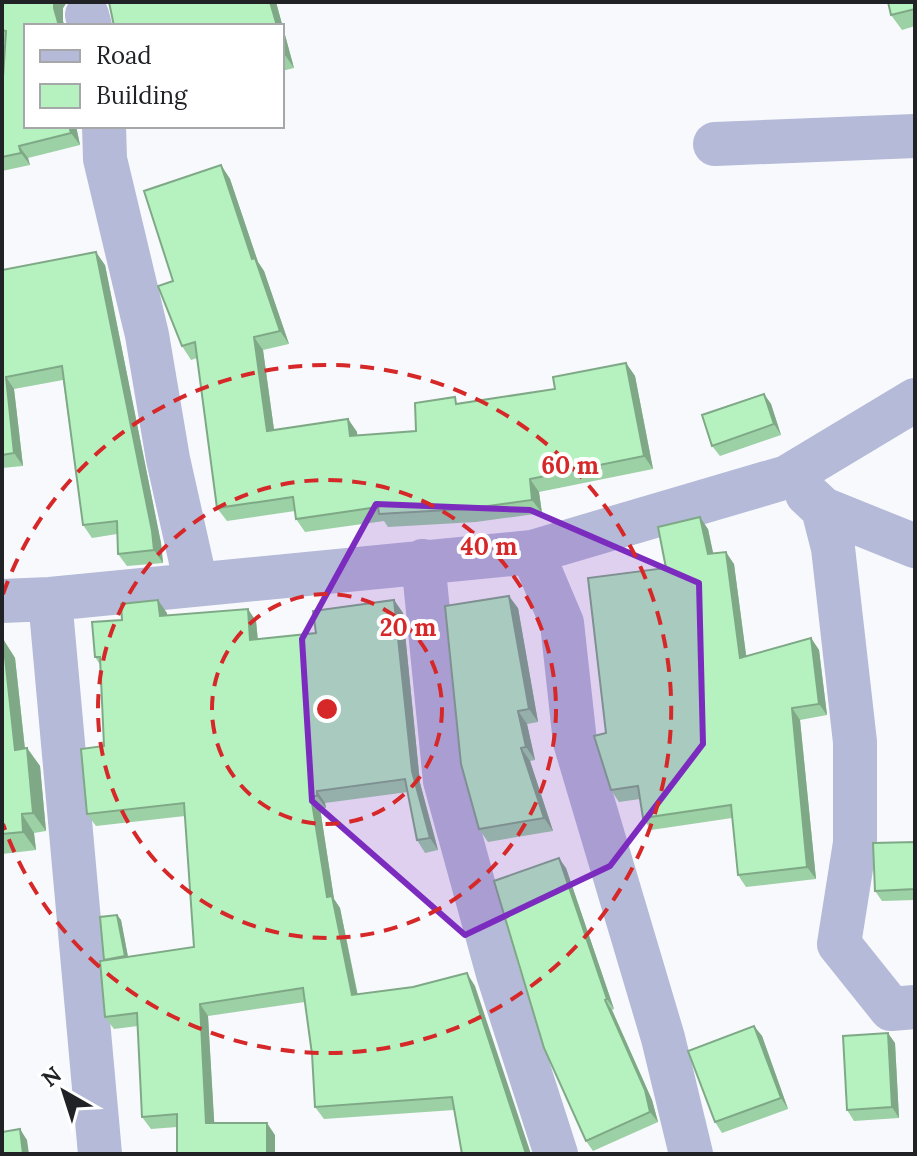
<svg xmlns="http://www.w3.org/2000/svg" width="917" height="1156" viewBox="0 0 917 1156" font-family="Lora,serif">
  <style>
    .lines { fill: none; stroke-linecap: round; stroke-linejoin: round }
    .minor { stroke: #b4bad7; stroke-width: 44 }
    .wall { fill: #9cd0a5 }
    .shaded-wall { fill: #7fa986 }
    .building { fill: #b5f2c0; stroke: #7fa986; stroke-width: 2 }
    .marked { fill: #7b2cbf; fill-opacity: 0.2; stroke: #7b2cbf; stroke-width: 6; stroke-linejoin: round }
    .ring { fill: none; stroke: #d62828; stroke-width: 4; stroke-dasharray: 14 10 }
    .centre { fill: #d62828; stroke: #fff; stroke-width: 4 }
    .ring-label { font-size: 24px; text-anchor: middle; font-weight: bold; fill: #d62828; stroke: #fff; stroke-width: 8; stroke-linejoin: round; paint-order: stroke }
  </style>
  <rect width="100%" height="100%" fill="#f8f9fd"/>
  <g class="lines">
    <!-- minor -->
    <path class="minor" d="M87,15L90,26
      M104,126L105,159L147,335L168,459L196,584
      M715,144L915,136
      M807,494L823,509L915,546
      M823,509L833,548L855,742V843L839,944L891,1009L915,1007
      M532,552L562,623L575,742L663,1038L691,1154
      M423,561L445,781L498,974L556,1154
      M50,599L100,1154
      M2,601L50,599L532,552L787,477L915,400"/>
  </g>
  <!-- wall -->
  <path class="wall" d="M2,2H67L63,8V21L26,26L76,126L80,145L28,158L30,165L2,171V78L3,77L5,42L2,41Z
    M276,2L294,68L282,71V26H114Z
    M915,2V26L902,30L891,15Z
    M221,165L230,179L258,262L264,271L289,344L263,350L274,430L348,419L357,432V435L416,431L459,403L555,389L626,363L635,376L653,469L539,492L542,513L476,522L388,527L384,521L305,532L296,519L295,511L227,521L217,508L197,358L191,360L182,346Z
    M105,265L161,543L163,563L127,566L118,554L117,534L92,538L83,525L63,380L14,389L23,466L2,468V270Z
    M764,394L771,404L781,435L720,456L712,446Z
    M708,529L713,554L734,564L746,656L811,638L819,650L827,715L800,720L816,879L746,887L738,875L732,818L651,830L643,818L640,799L619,802L611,790L666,568Z
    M394,600L403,613L420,783L438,850L425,853L417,840L408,792L325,803L326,808H320L334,899L340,908L358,995L475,986L454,1110L324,1119L315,1107L312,1054L305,1002L208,1016L214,1123L275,1135L177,1127L151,1129L142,1117L138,1026L114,1029L105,1017V960L117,915L121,920L128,957L194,947L185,816L96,826L87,814L104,746L101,666L95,657L122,620L167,613V616L256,621L258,640L316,633Z
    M518,608L538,722L527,724L535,760L530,761L553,831L488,842L479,829Z
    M3,639L15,658L25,749L27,748L40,766L46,831L34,833L36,850L2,854Z
    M915,842V900L882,901L875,891Z
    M566,868L614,1009L612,1010L652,1100L658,1122L593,1151L586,1141Z
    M754,1026L762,1036L788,1109L722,1133L715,1122Z
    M895,1043L899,1118L854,1121L847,1110Z"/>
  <!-- shaded-wall -->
  <path class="shaded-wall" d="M54,2H67L63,8V21L65,26H59L54,8Z
    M270,2H276L294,68L285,55L282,43V26H277Z
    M69,126H76L80,145L71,133Z
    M19,146L28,158L30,165L21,153Z
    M221,165L230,179L258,262L264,271L289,344L280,331L252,259Z
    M96,252L105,265L161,543L163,563L154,550Z
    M254,337L263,350L276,444L267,431Z
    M626,363L635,376L653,469L644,456Z
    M6,377L14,389L23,466L14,453Z
    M764,394L771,404L781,435L774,424Z
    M348,419L357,432L359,449L350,436Z
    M530,479L539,492L542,513L532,500Z
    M700,517L708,529L716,566L708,554Z
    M726,552L734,564L748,669L740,658Z
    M509,596L518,608L538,722L529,709Z
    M158,600L167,613L168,629L160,616Z
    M394,600L403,613L420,783L438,850L430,838L412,771Z
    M248,609L256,621L259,653L250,640Z
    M811,638L819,650L827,715L819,704Z
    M3,639L15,658L27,768L15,750Z
    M792,708L800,720L816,879L807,867Z
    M518,711L527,724L535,760L526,747Z
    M27,748L40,766L46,831L33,813Z
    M521,748L530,761L553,831L544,818Z
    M317,791L325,803L326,808L317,796Z
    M311,796L320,808L334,899L340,908L360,1008L352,995L327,897Z
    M22,814L34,833L36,850L23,832Z
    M559,858L566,868L614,1009L607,999Z
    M117,915L121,920L129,962L125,956Z
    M467,973L475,986L531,1154H526Z
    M605,1000L612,1010L652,1100L658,1122L650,1112Z
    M200,1004L208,1016L215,1135L206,1123Z
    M754,1026L762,1036L788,1109L781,1098Z
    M888,1033L895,1043L899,1118L892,1107Z
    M267,1123L275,1135V1154H267Z
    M20,1129L27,1140L29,1154H23Z"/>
  <!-- building -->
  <path class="building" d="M2,2H54V8L59,26H26V126H69L71,133L19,146L21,153L2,157V78L3,77L6,31L2,30Z
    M109,2H270L277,26H114Z
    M888,2H915V9L891,15Z
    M282,43L285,55L282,56Z
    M221,165L252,259L255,258L280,331L254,337L267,431L348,419L350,436L416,431L415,403L455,397L456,404L555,389L553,377L626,363L644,456L530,479L532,500L466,509L379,514L378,507L296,519L293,497L217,508L195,342L182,346L158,286L173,281L144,191Z
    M96,252L152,531L154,550L118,554L117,521L83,525L62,366L6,377L14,453L2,455V270Z
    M764,394L774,424L712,446L702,415Z
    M700,517L708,554L726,552L740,658L811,638L819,704L792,708L807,867L738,875L731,805L643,818L638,786L611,790L594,736L606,733L588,578L666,568L658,527Z
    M509,596L529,709L518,711L526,747L521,748L544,818L479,829L461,764L445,606Z
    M158,600L160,616L248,609L250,640L316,633L313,611L394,600L412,771L430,838L417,840L405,779L317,791V796H311L327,897L332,896L352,995L413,987L467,973L526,1154H462L452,1097L315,1107L312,1054L303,988L200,1004L206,1123H267V1154H177V1114L142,1117L137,1013L105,1017L100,961L194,947L184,803L87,814L81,749L104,746L100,657H95L92,622L122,620L121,604Z
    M3,639L15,750L27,748L33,813L22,814L23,832L2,834Z
    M915,842V889L875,891L873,843Z
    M559,858L607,999L605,1000L645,1090L650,1112L586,1141L544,1048L494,881Z
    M117,915L125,956L104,960L100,917Z
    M754,1026L781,1098L715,1122L688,1051Z
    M888,1033L892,1107L847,1110L843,1036Z
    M20,1129L23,1154H2V1132Z"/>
  <!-- marked area -->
  <path class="marked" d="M376,504L530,510L699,583L703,744L610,866L465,935L312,801L302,639Z"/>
  <!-- distance rings -->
  <g class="ring">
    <circle cx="327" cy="709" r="115"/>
    <circle cx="327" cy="709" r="229"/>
    <path d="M3 594A344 344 0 1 1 3 824"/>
  </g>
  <circle cx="327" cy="709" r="12" class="centre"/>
  <g class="ring-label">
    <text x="570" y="474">60 m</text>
    <text x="489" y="555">40 m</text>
    <text x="408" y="636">20 m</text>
  </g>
  <!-- border -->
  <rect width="917" height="1156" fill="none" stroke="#212226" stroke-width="8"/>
  <!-- legend -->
  <rect x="24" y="24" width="260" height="104" fill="#ffffff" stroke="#a6a7a8" stroke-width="2"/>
  <rect x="40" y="50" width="40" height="12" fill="#b4bad7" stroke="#a6a7a8" stroke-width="2"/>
  <text x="96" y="64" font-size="24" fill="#212226">Road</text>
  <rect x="40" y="84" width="40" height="24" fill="#b5f2c0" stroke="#a6a7a8" stroke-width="2"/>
  <text x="96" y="104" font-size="24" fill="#212226">Building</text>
  <!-- north arrow -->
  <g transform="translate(64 1092) rotate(321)" stroke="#ffffff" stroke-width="6" paint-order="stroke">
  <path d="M0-6L14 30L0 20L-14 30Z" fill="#212226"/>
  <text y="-12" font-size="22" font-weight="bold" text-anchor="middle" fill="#212226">N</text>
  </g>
</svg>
